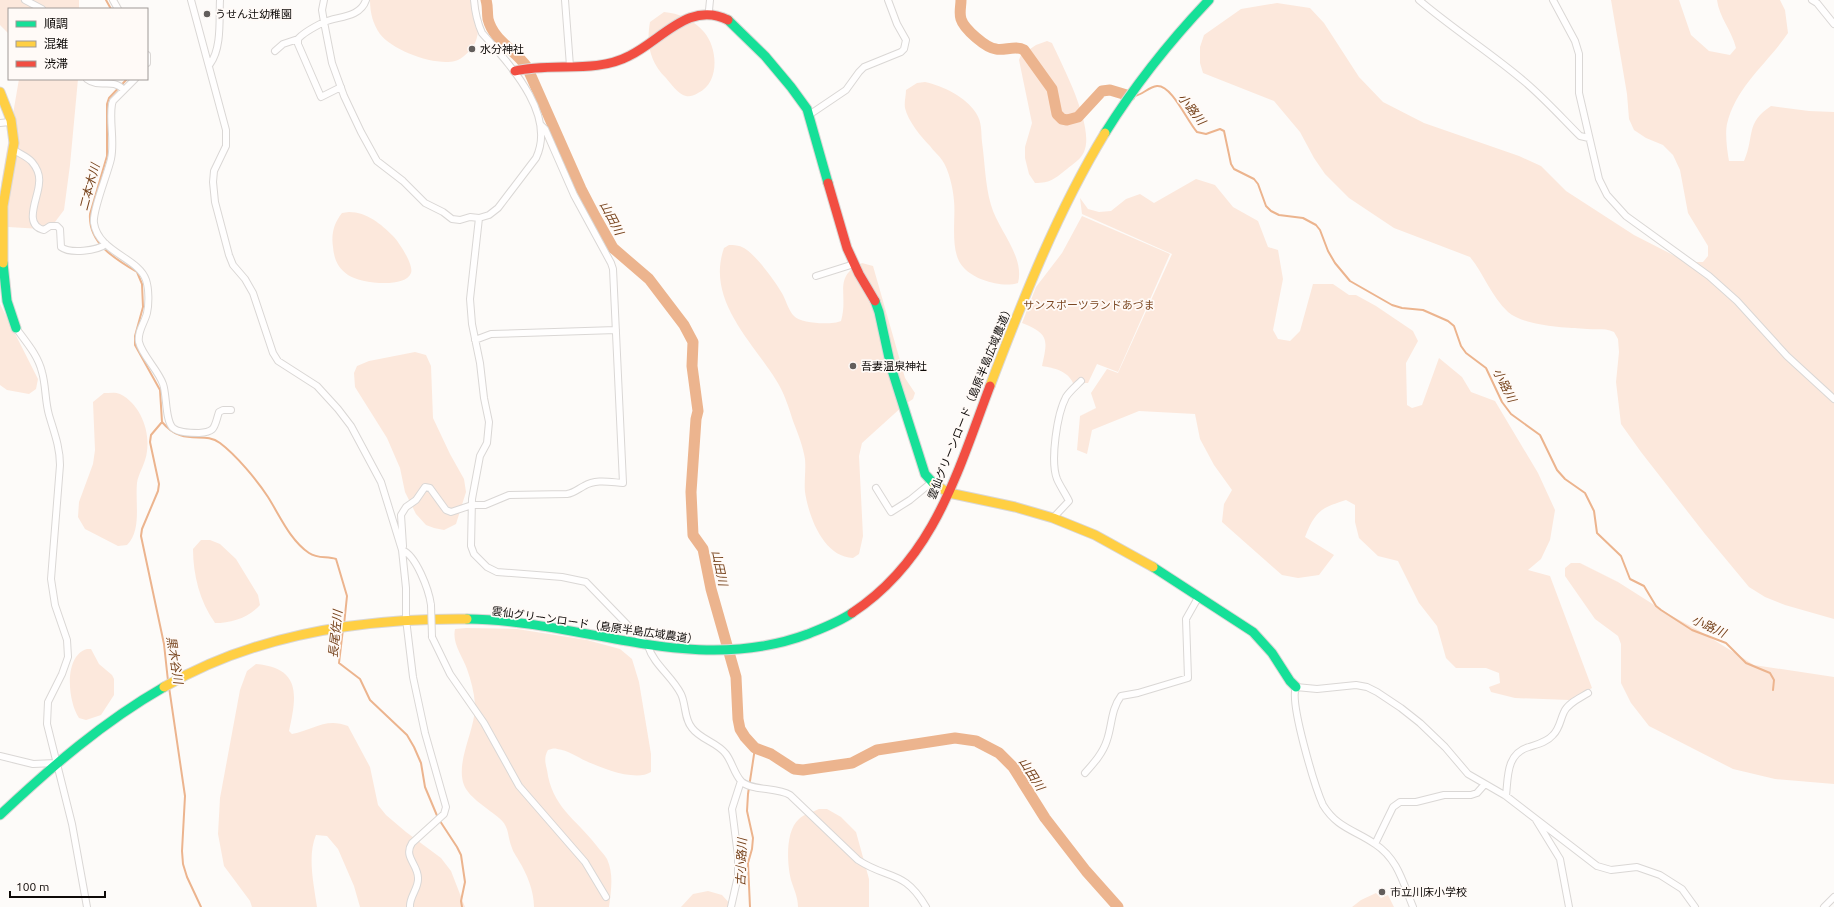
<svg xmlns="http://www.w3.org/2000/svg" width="1834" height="907" viewBox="0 0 1834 907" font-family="Ubuntu,'Noto Sans JP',sans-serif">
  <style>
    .green { fill: #fce8dc }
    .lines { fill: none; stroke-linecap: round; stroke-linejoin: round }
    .stream { stroke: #ecb48e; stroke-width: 2 }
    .river { stroke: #ecb48e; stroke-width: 11 }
    .street-casing { stroke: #dad7d5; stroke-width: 8 }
    .fast-casing { stroke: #dad7d5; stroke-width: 11 }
    .slow-casing { stroke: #dad7d5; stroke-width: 11 }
    .jam-casing { stroke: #dad7d5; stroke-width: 11 }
    .street { stroke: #fffefe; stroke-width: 6 }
    .fast { stroke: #16e098; stroke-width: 9 }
    .slow { stroke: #ffcf43; stroke-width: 9 }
    .jam { stroke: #f24e42; stroke-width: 9 }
    .street-bridge-casing { stroke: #dad7d5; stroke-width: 8; stroke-linecap: butt }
    .street-bridge { stroke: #fffefe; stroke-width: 6 }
    .poi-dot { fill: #625e5c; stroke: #fffaf7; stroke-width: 1.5 }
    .labels { text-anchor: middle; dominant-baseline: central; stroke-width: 3.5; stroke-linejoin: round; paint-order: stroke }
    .poi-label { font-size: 11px; fill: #0e0a08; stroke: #fffaf7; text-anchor: start }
    .park-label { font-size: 11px; fill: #7c4721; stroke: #fffaf7 }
    .street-label { font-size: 11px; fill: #0e0a08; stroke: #fffaf7 }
    .water-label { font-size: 12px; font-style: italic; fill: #76421b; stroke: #fffaf7 }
  </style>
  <rect width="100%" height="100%" fill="#fdfbf9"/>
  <!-- green -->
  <path class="green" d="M0,0H79V9H9V34L0,25Z
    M370,0H477C477,12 481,31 475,43C472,49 463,59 455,61C435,66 393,51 380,34C373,24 370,13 370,0Z
    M1611,0H1679L1691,35L1709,51L1730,55L1736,48C1732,31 1719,17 1717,0H1780L1785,10L1788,33C1768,63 1736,86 1727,124C1725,134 1727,150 1729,161H1744C1755,136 1745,123 1771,106L1809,111L1834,112V619L1785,605L1765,597L1749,587L1705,534L1641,452L1621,424L1616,382L1619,352L1618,339L1614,332C1606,328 1597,330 1587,329C1566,328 1524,326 1508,312C1491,296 1484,274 1470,257L1394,228L1349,198L1325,174L1314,158L1300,132L1274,101L1203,73L1200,63V47L1204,35L1241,9L1277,3L1310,8L1324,23L1359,77L1383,102L1424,123L1519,156L1541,166L1566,191L1634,235L1677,257L1690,262H1703L1708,256V246L1688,213L1680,170L1673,155L1663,145L1646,138L1634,130L1629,119L1627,94Z
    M664,12C678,13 694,20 704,32C718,48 720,83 698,93C695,95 690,97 686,96C678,94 671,84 666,78C650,62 646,44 650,22Z
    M1047,41L1052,43C1063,67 1095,127 1084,152C1081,159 1073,164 1067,169C1054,179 1051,183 1035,183L1029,174L1025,158V147L1032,123L1019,60L1021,55L1036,45Z
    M19,79H78L70,165L64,210L52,226L42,229L8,227L1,218V184Z
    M925,82C943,86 966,97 976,113C982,122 981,131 982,142C985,163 985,184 991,205C998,230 1025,256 1018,283C1002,288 975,280 964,268C949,254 956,219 954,201C953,188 949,170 942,160C939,155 933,151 930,146C921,137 908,121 905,108C904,102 906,96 906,90L917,83Z
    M1196,179L1215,185L1233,207L1258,221L1268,247L1278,250L1283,279L1273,330L1278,339L1290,341L1300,331L1313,284H1333L1349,295H1356L1376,306L1413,331L1418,341L1406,363L1407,405L1412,408L1422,405L1439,358L1462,377L1471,392L1495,401L1538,473L1555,510L1550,540L1541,559L1528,570L1550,576L1592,688L1569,700L1515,698L1491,692L1489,687L1500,683L1499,673L1486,668H1456L1446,658L1437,626L1419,603L1398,561L1378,556L1359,538L1355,522V505L1346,500C1320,508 1315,512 1305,537L1334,555L1319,575L1298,578L1282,575L1222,522L1224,504L1232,490L1214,465L1200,439L1195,414L1139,411L1092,430L1087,454L1077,450L1080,416L1096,408L1091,393L1107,369L1118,373L1172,254L1082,214L1080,198L1088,209L1099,212L1111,211L1126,199L1140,194L1154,203Z
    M349,212C367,212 381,224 393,236C399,242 414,265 411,273C405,289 359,283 348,275C338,268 334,259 333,247C331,234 334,223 342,213Z
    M1082,216L1170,254L1118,372L1097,364L1088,383H1073C1068,371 1054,368 1042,366C1048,339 1049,334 1022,323L1036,287L1062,253Z
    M729,245C734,245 739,245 744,248C756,255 776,282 783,295C786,301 789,311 794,316C801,324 832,325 841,321C849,294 832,277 862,263L873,266L905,378L915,393L913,399L904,405L862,443L859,456L863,536L859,554L853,558C824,557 809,518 805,492C804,482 806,470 805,459C803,446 798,434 793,421C789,408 784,392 776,380C751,340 706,299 724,248Z
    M0,304L38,379L36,389L29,394L7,390L0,385Z
    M415,352L426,355L431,366L433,418L450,454L464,479L466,492L456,524L444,530L434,528L426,525L416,514L405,492L400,468L387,438L355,387L354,373L357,366L369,361Z
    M104,393C109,393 116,392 120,394C140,404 150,430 147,451C146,463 138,474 137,483C135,503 142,530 127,545L118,546L85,529L78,517L79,502L93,464L95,450L93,402Z
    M201,540H210L220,544L236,559L258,595L260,605C248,618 231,623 215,623C200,602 193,575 193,549Z
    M1571,563H1580L1618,582L1670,615L1698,630L1754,665L1834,677V784L1775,779L1733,769L1649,726L1631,703L1621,683V644L1618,636L1595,619L1565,576V568Z
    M466,628L517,629L587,640L620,649L632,659L639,682L651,754V772C636,782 601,768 586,761C577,757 568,750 557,749C555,748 551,749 548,750C544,757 545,762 547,770C552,807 575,818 596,845C599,849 604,854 607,859C614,874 611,891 609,907H534C534,891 527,874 519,861C517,857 513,852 512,848C507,836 510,827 499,818C489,809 469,798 464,785C455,761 476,730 475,704C474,692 471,680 467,669C462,655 452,644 455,629Z
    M87,649H91L99,664L112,675L114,679V695L101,715L86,720L79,718C68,702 63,656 87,649Z
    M256,664C301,668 297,695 289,731L292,734C313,730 326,717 348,726L370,767L378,805L386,815L406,832L441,858L451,871L465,907H360L354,886L338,849L327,836L316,835C307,856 314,885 317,907H252L250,901L224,866L218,834L220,798L240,690L247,671Z
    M819,809H827L841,817L856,832L869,879V907H798C798,897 794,890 791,880C787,864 785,831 799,819C804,814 813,812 819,809Z
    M708,891L722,895L733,907H681L693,894Z
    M1376,893L1381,898L1388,895L1394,907H1352L1361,900Z"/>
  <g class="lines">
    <!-- stream -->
    <path class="stream" d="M106,0L111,9
      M127,79L109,98L107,104V156L90,214C88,243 115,259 137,272L142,284L143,307L135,336V345L160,390L162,422
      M1134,96C1143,95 1148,87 1157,86C1172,85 1187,121 1197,132L1206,134L1220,129L1224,131L1231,164L1234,169L1254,179L1258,184L1266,206L1271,211L1279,215L1303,218L1316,225L1320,230L1328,251L1335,263L1350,281L1392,305L1402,308L1423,310L1448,321L1454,326L1461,346L1466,353L1486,368L1502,402L1511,414L1540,435L1557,470L1565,479L1585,493L1594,511L1597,533L1621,556L1630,579L1644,586L1656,606L1661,610L1692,630L1726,643L1746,663L1770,673L1774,680L1773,690
      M162,422C184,448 203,430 220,443C236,455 257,480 268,497C280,516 290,540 309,553C318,559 327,556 336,559L347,596L344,625
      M162,422L151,435L150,442L159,484L158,491L142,529L141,536L164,644L168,681
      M343,629L339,663L360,679L370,700L407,735L414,747L421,763L425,787L438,818L457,847L461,855L465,882L461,901L462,907
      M169,687L185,796L182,851L183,864L187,877L201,907
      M750,907L748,863L752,849L753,838L747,811L748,794L755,748"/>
    <!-- river -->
    <path class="river" d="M486,0C488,6 487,13 488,19C493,40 515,50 527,67L581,189L595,216L613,248L649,279L684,325L693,342L692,366L698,411L696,419L691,492L693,535L703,549L711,589L736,677L738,719L740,729L745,737L755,748L771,754L794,769L803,770L852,763L877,750L955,738L976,741L999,753L1013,767L1045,818L1086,871L1118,907
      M961,0C961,6 959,13 961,19C964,29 986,48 996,49C1004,51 1016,45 1024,50L1052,89L1057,114L1062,119L1067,120L1078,117L1102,91L1110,90L1130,96"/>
    <defs>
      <path id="street" d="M25,0L42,9
        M113,0L118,9
        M191,0L226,130V146L214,171L213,182L215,202L229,255L233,265L245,279L253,293L273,353L278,361L317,386L338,409L351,426L381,482L402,550L406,588V619L413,677L425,733L446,807L444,814L412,843C403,857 418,864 418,878C419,888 409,897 410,907
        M324,0L322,10L324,22L332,63L344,96L361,132L377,161L403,181L425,203L443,212L452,219L460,220L470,217L479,218L489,215L498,208L536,158C557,114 509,64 482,33C477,22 475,12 474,0
        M565,0L570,66
        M1419,0C1453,29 1491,53 1525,82C1545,99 1562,118 1580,136L1589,138
        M1553,0L1575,41L1579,54V93L1599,179L1607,195L1626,216L1709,276L1737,301L1787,356L1834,399
        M1812,0L1817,3L1834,24
        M709,10L710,0
        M275,51L283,44L298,39
        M147,55V63
        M210,64C222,48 219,19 220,0
        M87,79C100,89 112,77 124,90
        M135,79L113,101L112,104C109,122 115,141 111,159C108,173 92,211 94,223C98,252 139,258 146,280C149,289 149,304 147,313C145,322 137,332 139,342C142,355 158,370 163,384C167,395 165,421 173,428C179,433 191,433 199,433C216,432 214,427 219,412L223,410H231
        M341,87L321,97L298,44V39C303,33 316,26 324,22C338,16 360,18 366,0
        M809,115L846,90L859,72L864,67L901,52L904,49L906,40L897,24L888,0
        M0,123L10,122
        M14,150C20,154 28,157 32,162C37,168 40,176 39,183C39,197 22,225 44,230L50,226H57L60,229L61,247C70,254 97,251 106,244
        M479,218L470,299L472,324L480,363L484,398L489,422L487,443L480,456L472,499L471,546L474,554L487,567L497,572L562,577L586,582L648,646C654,665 672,676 681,694C686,704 684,719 692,728C701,740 717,742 726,754C732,762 734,773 741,781C750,791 777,787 790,795L858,860C888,880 904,869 926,907
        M816,276L854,264
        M16,328C26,342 38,355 42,372C46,386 45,401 49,415C54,432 60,447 60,465L51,579L55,605L67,640L68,657L62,674L48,702L47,724L72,824L87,907
        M475,340L491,334L616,330
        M876,488L891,512L910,500L932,482
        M1053,518L1069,501C1065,493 1060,486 1057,479C1050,461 1057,414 1066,397C1070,391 1076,386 1081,381
        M403,546L401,515L406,507L416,500L425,487L430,488L446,510L451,512L472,505H485L509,495L567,494C574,493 578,489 584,486C596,479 609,482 623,483L613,269L611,263L574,195L545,129L541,125
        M402,550C416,555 429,590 431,605
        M432,637L450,674L484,723L519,786L585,862L606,897
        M0,756L33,764L56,763
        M1085,773C1094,763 1103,753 1107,740C1112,726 1111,709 1121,696L1138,693L1188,678L1186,619L1199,596
        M1506,796C1508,778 1506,753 1529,747C1538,744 1547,742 1553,735C1560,728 1560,720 1564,712C1568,703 1580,698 1588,693
        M1536,820L1560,859L1569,907
        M1375,844L1393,807L1400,802H1416L1444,795H1471L1477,793L1485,784
        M731,907L738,876V856L732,809L741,781
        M1413,907C1403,883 1398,859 1375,844C1355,830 1337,828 1323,805C1315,787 1289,702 1296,687L1317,689L1356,685L1367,687L1377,692L1401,708L1420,723L1445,747L1468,774L1506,796L1597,866L1611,870L1637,867L1660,875L1682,889L1695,907
        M1824,907L1834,897"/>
      <path id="fast" d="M728,20L765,56L791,87L807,109L828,183
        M1105,133C1135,85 1170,41 1209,0
        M3,263L7,301L16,328
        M875,301L879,312L891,367L925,474L934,484
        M1153,567L1253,632L1272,653L1290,681L1296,687
        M467,619C583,620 693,677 808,634C823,628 839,622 852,613
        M0,815C51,767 103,722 164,687"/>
      <path id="slow" d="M0,92L11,120L14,143L3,206V263
        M990,386C1023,299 1057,212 1105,133
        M934,484L949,493L1015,507L1053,518L1095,535L1153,567
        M164,687C255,634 363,618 467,619"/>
      <path id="jam" d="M515,71C552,62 595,74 629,56C661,41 689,0 728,20
        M828,183L847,248L859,274L875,301
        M852,613C934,559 957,473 990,386"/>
    </defs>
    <!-- street casing -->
    <use href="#street" class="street-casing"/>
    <!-- fast casing -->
    <use href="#fast" class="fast-casing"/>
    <!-- slow casing -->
    <use href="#slow" class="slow-casing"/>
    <!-- jam casing -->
    <use href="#jam" class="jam-casing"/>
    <!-- street -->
    <use href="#street" class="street"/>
    <!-- fast -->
    <use href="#fast" class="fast"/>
    <!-- slow -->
    <use href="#slow" class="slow"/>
    <!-- jam -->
    <use href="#jam" class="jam"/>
    <defs>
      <path id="street-bridge" d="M431,605L432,637"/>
    </defs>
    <!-- street-bridge casing -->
    <use href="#street-bridge" class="street-bridge-casing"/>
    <!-- street-bridge -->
    <use href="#street-bridge" class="street-bridge"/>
  </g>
  <!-- markers -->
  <g class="poi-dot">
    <circle cx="207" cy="14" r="4"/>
    <circle cx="472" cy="49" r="4"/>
    <circle cx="853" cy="366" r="4"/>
    <circle cx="1382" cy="892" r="4"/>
  </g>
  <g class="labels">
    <!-- poi labels -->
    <g class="poi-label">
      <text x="215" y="14">うせん辻幼稚園</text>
      <text x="480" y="49">水分神社</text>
      <text x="861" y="366">吾妻温泉神社</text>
      <text x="1390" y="892">市立川床小学校</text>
    </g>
    <!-- park labels -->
    <g class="park-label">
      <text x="1089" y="305">サンスポーツランドあづま</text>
    </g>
    <!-- street labels -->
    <g class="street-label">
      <text transform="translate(970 402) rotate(-68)">雲仙グリーンロード（島原半島広域農道）</text>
      <text transform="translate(595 625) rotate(8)">雲仙グリーンロード（島原半島広域農道）</text>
    </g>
    <!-- water labels -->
    <g class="water-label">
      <text transform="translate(1192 109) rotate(52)">小路川</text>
      <text transform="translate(89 187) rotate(-75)">二本木川</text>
      <text transform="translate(612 218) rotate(62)">山田川</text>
      <text transform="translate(1505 385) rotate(63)">小路川</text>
      <text transform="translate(720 568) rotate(78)">山田川</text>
      <text transform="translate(1709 626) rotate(25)">小路川</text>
      <text transform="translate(335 634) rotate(-84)">長尾佐川</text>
      <text transform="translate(175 660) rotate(81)">黒木谷川</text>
      <text transform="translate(1032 774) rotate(57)">山田川</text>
      <text transform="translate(741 862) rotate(-88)">古小路川</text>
    </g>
  </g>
  <!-- legend -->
  <rect x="8" y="8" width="140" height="72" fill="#fffaf7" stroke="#9f9a97"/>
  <rect x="16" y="21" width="20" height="6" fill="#16e098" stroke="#9f9a97"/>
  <text x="44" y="28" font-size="12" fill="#0e0a08">順調</text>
  <rect x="16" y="41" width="20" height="6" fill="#ffcf43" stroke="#9f9a97"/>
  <text x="44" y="48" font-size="12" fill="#0e0a08">混雑</text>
  <rect x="16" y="61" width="20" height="6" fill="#f24e42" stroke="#9f9a97"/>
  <text x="44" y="68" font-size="12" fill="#0e0a08">渋滞</text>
  <!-- scale -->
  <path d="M10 891v6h95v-6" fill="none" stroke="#0e0a08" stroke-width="2"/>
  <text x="16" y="891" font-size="12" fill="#0e0a08" stroke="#fffaf7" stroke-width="3" paint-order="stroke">100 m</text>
</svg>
